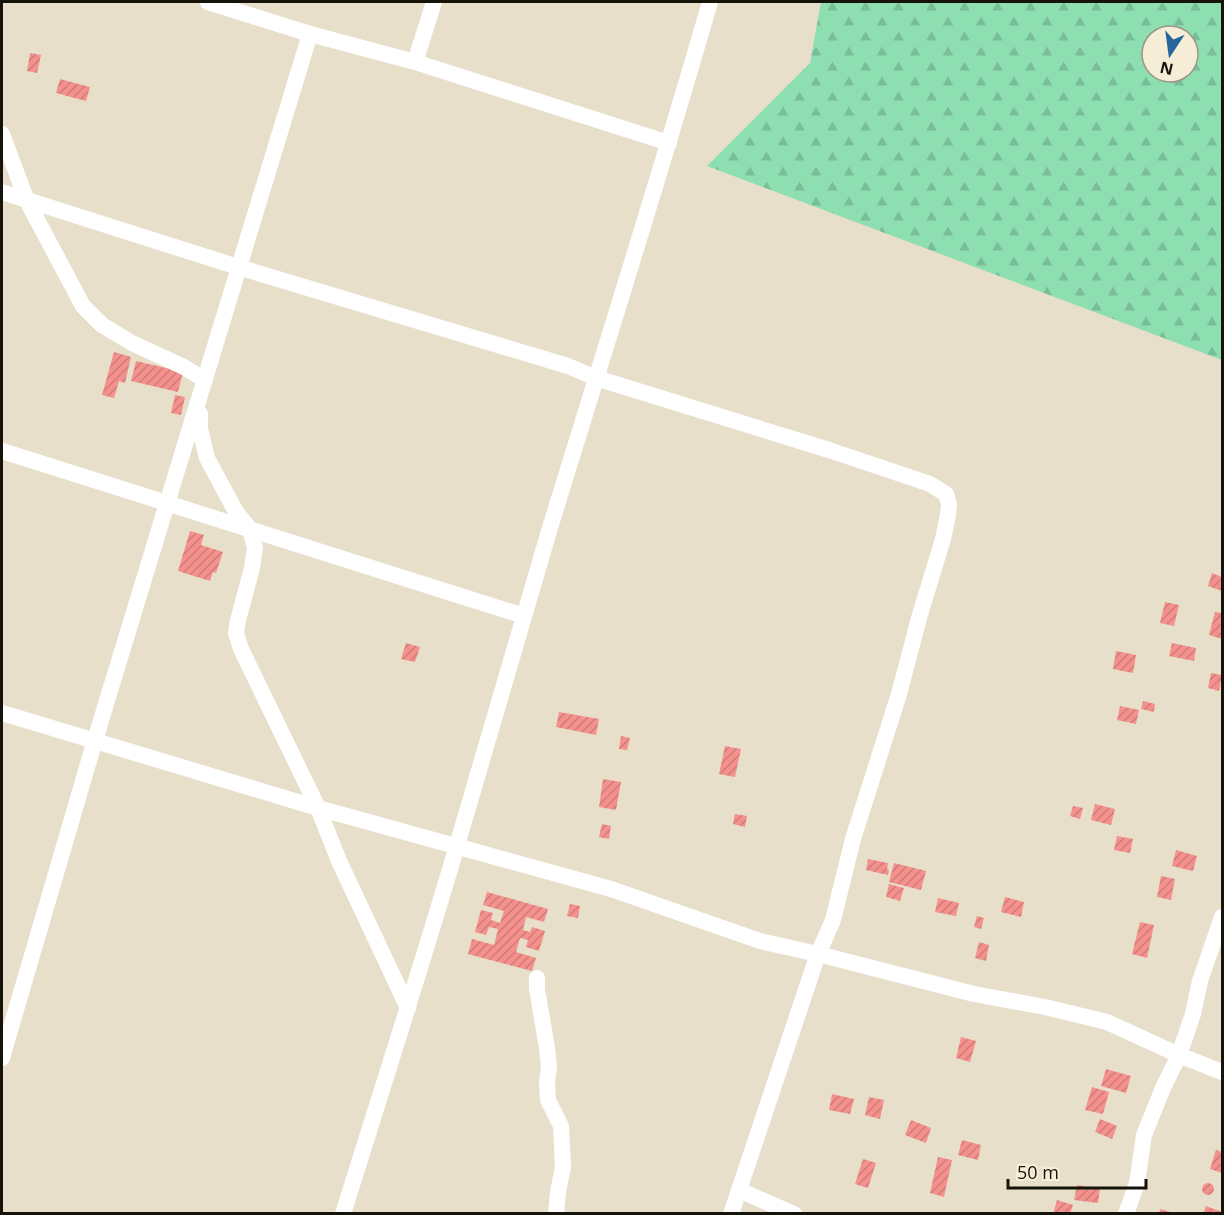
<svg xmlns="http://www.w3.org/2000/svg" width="1224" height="1215" viewBox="0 0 1224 1215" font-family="'Open Sans',sans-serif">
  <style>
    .forest { fill: url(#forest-firs); fill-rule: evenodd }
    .building { fill: url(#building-hatch) }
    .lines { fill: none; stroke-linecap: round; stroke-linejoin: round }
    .minor { stroke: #fff; stroke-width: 16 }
  </style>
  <defs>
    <pattern id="forest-firs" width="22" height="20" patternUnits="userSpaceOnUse" patternTransform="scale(1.5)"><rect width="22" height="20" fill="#8ddfb2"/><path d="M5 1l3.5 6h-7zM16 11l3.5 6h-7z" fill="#79be98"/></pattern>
    <pattern id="building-hatch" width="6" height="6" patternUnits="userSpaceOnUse" patternTransform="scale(1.5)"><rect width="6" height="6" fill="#f4918d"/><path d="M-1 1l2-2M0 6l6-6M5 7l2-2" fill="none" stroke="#d07c78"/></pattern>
  </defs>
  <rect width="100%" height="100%" fill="#e8dfca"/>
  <!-- forest -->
  <path class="forest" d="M821,2H1222V360L707,166L810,63ZM1152,36H1188V72H1152Z"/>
  <!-- building -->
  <path class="building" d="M30,53L41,55L37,73L27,71Z
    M60,79L90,87L86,101L56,93Z
    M114,352L131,357L125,383L119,381L114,398L102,395Z
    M136,361L183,372L178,392L131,381Z
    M175,395L185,397L181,415L171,413Z
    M190,531L204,535L201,545L223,552L216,573L213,572L210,581L178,571Z
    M1212,573L1222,577V591L1208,586Z
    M1165,602L1179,605L1174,626L1160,623Z
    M1215,612L1222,613V639L1209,635Z
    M406,643L420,647L415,662L401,659Z
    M1172,643L1196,648L1194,661L1169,656Z
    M1116,651L1136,655L1133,673L1113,669Z
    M1211,673L1222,675L1219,691L1208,688Z
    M1143,701L1155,704L1154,712L1141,709Z
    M1120,706L1139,710L1136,724L1117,720Z
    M559,712L599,719L596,735L556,727Z
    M621,736L630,738L627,750L619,749Z
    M725,746L741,749L735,777L719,774Z
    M603,779L621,782L616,810L599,807Z
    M1095,804L1115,809L1111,825L1091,820Z
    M1073,806L1083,808L1080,819L1070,816Z
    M735,814L747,816L745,827L733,824Z
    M602,824L611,826L609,839L599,837Z
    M1117,836L1133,839L1130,853L1114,850Z
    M1176,850L1197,856L1193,871L1172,866Z
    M868,859L888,863L887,869L889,870L888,875L866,870Z
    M894,863L926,871L921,890L889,882Z
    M1161,876L1175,879L1171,900L1157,897Z
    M889,884L904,888L900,901L886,897Z
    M487,892L548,909L544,922L526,917L523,930L530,932L532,927L545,931L539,951L526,947L528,940L520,938L516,952L536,958L532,971L468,954L472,939L494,945L498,929L489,927L486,935L475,932L481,910L493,913L491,920L500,923L504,911L483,905Z
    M1005,897L1024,902L1021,917L1001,912Z
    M938,898L959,903L956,916L935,912Z
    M570,904L580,906L578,918L567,916Z
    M977,916L984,918L981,929L974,927Z
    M1140,922L1154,925L1147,958L1132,954Z
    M979,942L989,945L986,961L975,958Z
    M961,1037L976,1041L970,1062L956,1058Z
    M1106,1069L1131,1076L1126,1093L1101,1086Z
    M1092,1087L1109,1092L1103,1114L1085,1110Z
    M832,1094L854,1099L850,1114L829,1110Z
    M869,1097L884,1100L880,1119L865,1115Z
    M1100,1119L1117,1126L1112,1139L1095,1132Z
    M911,1120L931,1128L926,1143L905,1135Z
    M962,1140L981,1145L978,1160L958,1155Z
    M1216,1150L1222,1152V1173L1210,1169Z
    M938,1157L952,1160L944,1197L930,1193Z
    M863,1159L876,1163L868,1188L855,1184Z
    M1202 1189a6 6 0 1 1 12 0a6 6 0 1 1-12 0Z
    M1077,1185L1100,1189L1098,1203L1074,1200Z
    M1057,1200L1073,1205L1070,1214H1053Z
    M1206,1206L1222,1212V1214H1203Z
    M1160,1209L1174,1213V1214H1159Z"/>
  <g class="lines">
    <!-- minor -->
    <path class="minor" d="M208,2L310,34L415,62L669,143
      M415,62L434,2
      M2,134L27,201L83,306L102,325L132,343L184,367L205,380
      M2,192L238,267L568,366L596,378L829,450L930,484L946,494L949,504L948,515L943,539L919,618L899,694L853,839L833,920L818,954L731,1214
      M200,414V429L207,458L236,512L250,529L255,548L252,568L238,620L236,633L241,649L318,808L339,861L408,1008
      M2,451L524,616
      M2,713L318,808L611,889L760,941L818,954L974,994L1045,1007L1107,1022L1179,1055L1222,1072
      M537,978V989L547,1048L549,1067L547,1082L548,1100L561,1126L563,1167L558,1192L556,1214
      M2,1058L95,740L310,34
      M739,1190L794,1214
      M343,1214C381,1092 420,971 456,849C488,743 517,637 549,531C603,355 659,179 710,2
      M1126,1214L1137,1183L1144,1135L1163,1088L1179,1055L1193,1014L1200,981L1222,917"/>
  </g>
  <!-- border -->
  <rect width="1224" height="1215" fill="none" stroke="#16130b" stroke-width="6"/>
  <!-- north arrow -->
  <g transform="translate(1170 54) rotate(193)"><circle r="28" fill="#f6edd7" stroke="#9c9685" stroke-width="1.5"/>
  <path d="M0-4.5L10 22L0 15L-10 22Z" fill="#27669c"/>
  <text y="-9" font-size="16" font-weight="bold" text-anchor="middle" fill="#16130b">N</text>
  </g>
  <!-- scale -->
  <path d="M1008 1179v9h138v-9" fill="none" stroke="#16130b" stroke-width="3"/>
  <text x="1017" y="1179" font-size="18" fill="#16130b" stroke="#f6edd7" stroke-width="4.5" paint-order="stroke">50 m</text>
</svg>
